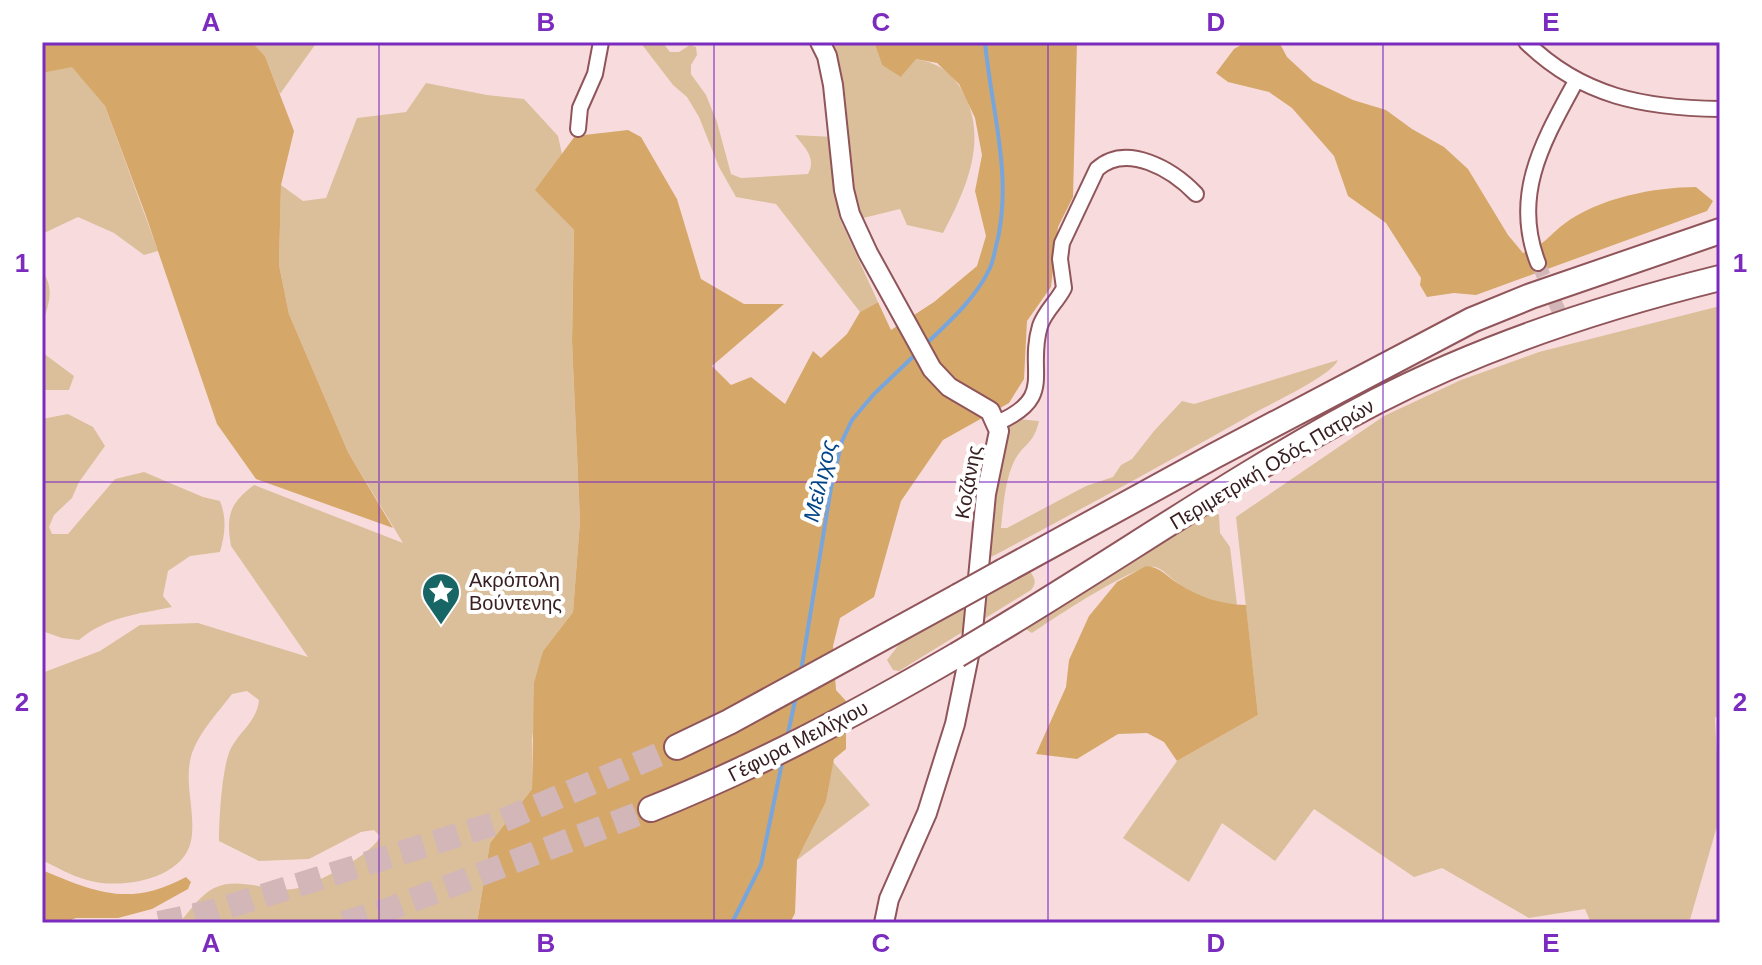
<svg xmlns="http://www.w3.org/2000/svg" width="1762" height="965" viewBox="0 0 1762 965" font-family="Arial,sans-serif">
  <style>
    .green { fill: #dbbf9a }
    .forest { fill: #d5a86a }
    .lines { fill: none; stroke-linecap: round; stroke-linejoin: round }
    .stream { stroke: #78a5dc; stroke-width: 4 }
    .street-tunnel { stroke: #d2b6b8; stroke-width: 14; stroke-dasharray: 14 7; stroke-linecap: butt }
    .highway-tunnel { stroke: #d2b6b8; stroke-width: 24; stroke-dasharray: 24 12; stroke-linecap: butt }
    .street-casing { stroke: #8f555a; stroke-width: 18 }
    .secondary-casing { stroke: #8f555a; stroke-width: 22 }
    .highway-casing { stroke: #8f555a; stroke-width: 28 }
    .street { stroke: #fff; stroke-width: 14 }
    .secondary { stroke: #fff; stroke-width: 18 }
    .highway { stroke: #fff; stroke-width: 24 }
    .highway-bridge-casing { stroke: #8f555a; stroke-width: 28; stroke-linecap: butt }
    .highway-bridge { stroke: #fff; stroke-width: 24 }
    .grid { fill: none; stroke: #7b2cbf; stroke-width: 2; stroke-opacity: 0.55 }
    .labels { text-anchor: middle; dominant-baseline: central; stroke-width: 8; stroke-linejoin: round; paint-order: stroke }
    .street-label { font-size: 20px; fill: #392022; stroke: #fff }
    .poi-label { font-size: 20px; fill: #392022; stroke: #fff; text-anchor: start }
    .water-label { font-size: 22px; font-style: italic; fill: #034688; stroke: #fff }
    .neatline { fill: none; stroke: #7b2cbf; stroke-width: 3 }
    .grid-label { font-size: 26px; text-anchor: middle; font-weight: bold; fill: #7b2cbf }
  </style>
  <rect width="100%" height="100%" fill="#f8dcdd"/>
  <!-- green -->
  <path class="green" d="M252,42H317L280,94L265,56Z
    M640,42H662L670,52H679L690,45L696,47L697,55L691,65V74L706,95L717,122L731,174L741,178L808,174C817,158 804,147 795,135L834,137L839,217L878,302L860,312L776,204L736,197L719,167L699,117L687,97L673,85Z
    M828,42H874L882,65L902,76L915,59C941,63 954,74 966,98C987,144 965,191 943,233L907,225L900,209L855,220Z
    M72,66L105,106L158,251L144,255L114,233L78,217L42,234V73Z
    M426,83L487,95L524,99L558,136L562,154L536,190L574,230L572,342L580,521L573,612L543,651L532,740V789L490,843L477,923H179C189,912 200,895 214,888C238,876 268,892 293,889C312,887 375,853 380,836L374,830L361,832L309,859L259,861L219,841C219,820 222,765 231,748C241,730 257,721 259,700L247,691L232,694C217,714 195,736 190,761C185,787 196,815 191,841C183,880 119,890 87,880C72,876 56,867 42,860V673L100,651L140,625L198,623L308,657L231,546C226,516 229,504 254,485L403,543L348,452L289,314L279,265L281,185L303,201L326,198L357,118L406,112Z
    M42,271C55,287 49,306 42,323Z
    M1720,306V714L1715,718L1720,816L1689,923H1591L1585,909L1529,918L1442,868L1414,877L1314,809L1275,861L1222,823L1189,882L1123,838L1177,761L1258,715L1236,517L1384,416L1461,380L1539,352Z
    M42,349L43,353L74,376L69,390H42Z
    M1338,360C1331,376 1274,402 1256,412C1168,462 1080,510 991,557L985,559L1005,427L1017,419L1039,421C1033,447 1022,443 1013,464C1005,481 1003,509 1001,528H1007L1086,486L1113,477L1121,465L1132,459L1154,431L1182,401L1194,404Z
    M68,414L93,427L105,446L79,482L72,498L54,515L49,527L52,534H68L115,479L144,472L203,497L220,501C227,519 225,534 220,552L190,556L168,571L163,596L172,607C138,614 106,617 79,640L62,638L42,631V419Z
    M1213,510L1219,515L1220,533L1230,547L1237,605C1215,604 1193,595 1175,581C1169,577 1163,569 1155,567C1138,562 1051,620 1032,633L1024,628Z
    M1025,570L1030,571C1035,579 1037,583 1031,590L899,671L893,670L887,660L900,643Z
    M833,762L870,805L797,860L826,802Z"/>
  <!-- forest -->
  <path class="forest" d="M42,42H252L265,56L294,131L281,185L279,265L289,314L348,452L393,528L256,479L217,424L146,216L105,106L72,67L42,73Z
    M874,42H1077L1073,197L1058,227L1051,287L1027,321L1024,379L1009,403L943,440L901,501L874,597L840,618L833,646L836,690L846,701V749L834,759L826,802L797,860L795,913L790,923H477L490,843L532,789L534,683L543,651L573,612L580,521L572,342L574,230L535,190L575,136L628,130L641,137L677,199L701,279L744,304H784L712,366L731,385L751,377L785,404L813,351L821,358L847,334L860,312L878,302L891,330L934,302L977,266L986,236L975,191L982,155L975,118L959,84L937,63L916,59L901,77L882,65Z
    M1246,42H1279L1287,57L1313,81L1353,100L1386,110L1412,129L1444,147L1468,169L1508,235L1523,253C1545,245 1547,237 1564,224C1598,198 1655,187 1696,187L1713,201L1707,211L1476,295L1454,293L1427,297L1420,285L1421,278L1386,223L1348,196L1334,156L1292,108L1269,92L1228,82L1216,73L1234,49Z
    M1146,566C1161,567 1167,577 1179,584C1201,598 1220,604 1246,605L1258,715L1177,761L1164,742L1147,733L1118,734L1077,759L1036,754L1066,687L1069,660L1089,616L1117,582Z
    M42,870C97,893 130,907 186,877L191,882L188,889L152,909L118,918H76L63,923H42Z"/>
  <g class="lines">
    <!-- stream -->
    <path class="stream" d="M926,344C949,322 976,298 990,268C994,259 995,248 998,238C1012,172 991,108 985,42
      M801,671L831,488L842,441L852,420L874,394L917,353
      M787,738L796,696
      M732,923L761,865L783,758"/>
    <!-- street-tunnel -->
    <path class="street-tunnel" d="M1538,263L1570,337"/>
    <!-- highway-tunnel -->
    <path class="highway-tunnel" d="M159,923L214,911L497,823L677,747
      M344,923L387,910L651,809"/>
    <defs>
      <path id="street" d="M1526,42C1582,97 1645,108 1720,109
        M578,129L580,108L595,74L601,42
        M1538,263C1511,194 1544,140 1576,81
        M997,423C1057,397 1026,373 1040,326C1045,311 1057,302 1064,288L1060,259L1062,243L1097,169C1127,142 1173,170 1196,194"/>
      <path id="secondary" d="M820,42L827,56L833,85L844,190L850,214L868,253L932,369L949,387L990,411L999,431L986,494L972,641L955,724L927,813L889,899L884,923"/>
      <path id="highway" d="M1004,571L1214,456L1472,320L1531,296L1720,231
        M992,634C1121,557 1244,470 1377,401C1486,345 1602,307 1720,278
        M677,747L729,722L959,596
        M651,809C758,766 857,713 957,655"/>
    </defs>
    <!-- street casing -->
    <use href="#street" class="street-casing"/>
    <!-- secondary casing -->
    <use href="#secondary" class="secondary-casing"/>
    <!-- highway casing -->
    <use href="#highway" class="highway-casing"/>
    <!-- street -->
    <use href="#street" class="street"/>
    <!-- secondary -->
    <use href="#secondary" class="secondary"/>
    <!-- highway -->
    <use href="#highway" class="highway"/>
    <defs>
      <path id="highway-bridge" d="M959,596L1004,571
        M957,655L992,634"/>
    </defs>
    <!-- highway-bridge casing -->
    <use href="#highway-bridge" class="highway-bridge-casing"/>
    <!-- highway-bridge -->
    <use href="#highway-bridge" class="highway-bridge"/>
  </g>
  <!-- grid -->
  <path class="grid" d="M379,42V923M714,42V923M1048,42V923M1383,42V923M42,482H1720"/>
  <!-- icons -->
  <defs>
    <symbol id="sight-pin" viewBox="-11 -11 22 30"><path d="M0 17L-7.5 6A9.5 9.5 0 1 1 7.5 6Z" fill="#176665" stroke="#fff"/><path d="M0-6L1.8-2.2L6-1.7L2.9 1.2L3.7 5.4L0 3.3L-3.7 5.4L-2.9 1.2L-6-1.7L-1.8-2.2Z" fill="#fff"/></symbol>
  </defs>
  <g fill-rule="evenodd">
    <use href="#sight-pin" x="419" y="570" width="44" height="60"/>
  </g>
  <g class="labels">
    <!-- street labels -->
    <g class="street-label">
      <text transform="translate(1272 464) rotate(-31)">Περιμετρική Οδός Πατρών</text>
      <text transform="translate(968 482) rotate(-80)">Κοζάνης</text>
      <text transform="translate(798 741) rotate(-27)">Γέφυρα Μειλίχιου</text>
    </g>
    <!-- poi labels -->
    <g class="poi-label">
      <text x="469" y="580">Ακρόπολη<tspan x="469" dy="23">Βούντενης</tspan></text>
    </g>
    <!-- water labels -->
    <g class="water-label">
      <text transform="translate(820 481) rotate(-77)">Μείλιχος</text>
    </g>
  </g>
  <!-- border -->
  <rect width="1762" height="965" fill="none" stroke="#ffffff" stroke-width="88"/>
  <rect x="44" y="44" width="1674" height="877" class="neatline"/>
  <g class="grid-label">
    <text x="211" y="31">A</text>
    <text x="546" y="31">B</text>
    <text x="881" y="31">C</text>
    <text x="1216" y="31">D</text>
    <text x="1551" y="31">E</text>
    <text x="22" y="272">1</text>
    <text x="1740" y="272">1</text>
    <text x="22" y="711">2</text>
    <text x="1740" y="711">2</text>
    <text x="211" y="952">A</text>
    <text x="546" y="952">B</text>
    <text x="881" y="952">C</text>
    <text x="1216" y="952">D</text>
    <text x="1551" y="952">E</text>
  </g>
</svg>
